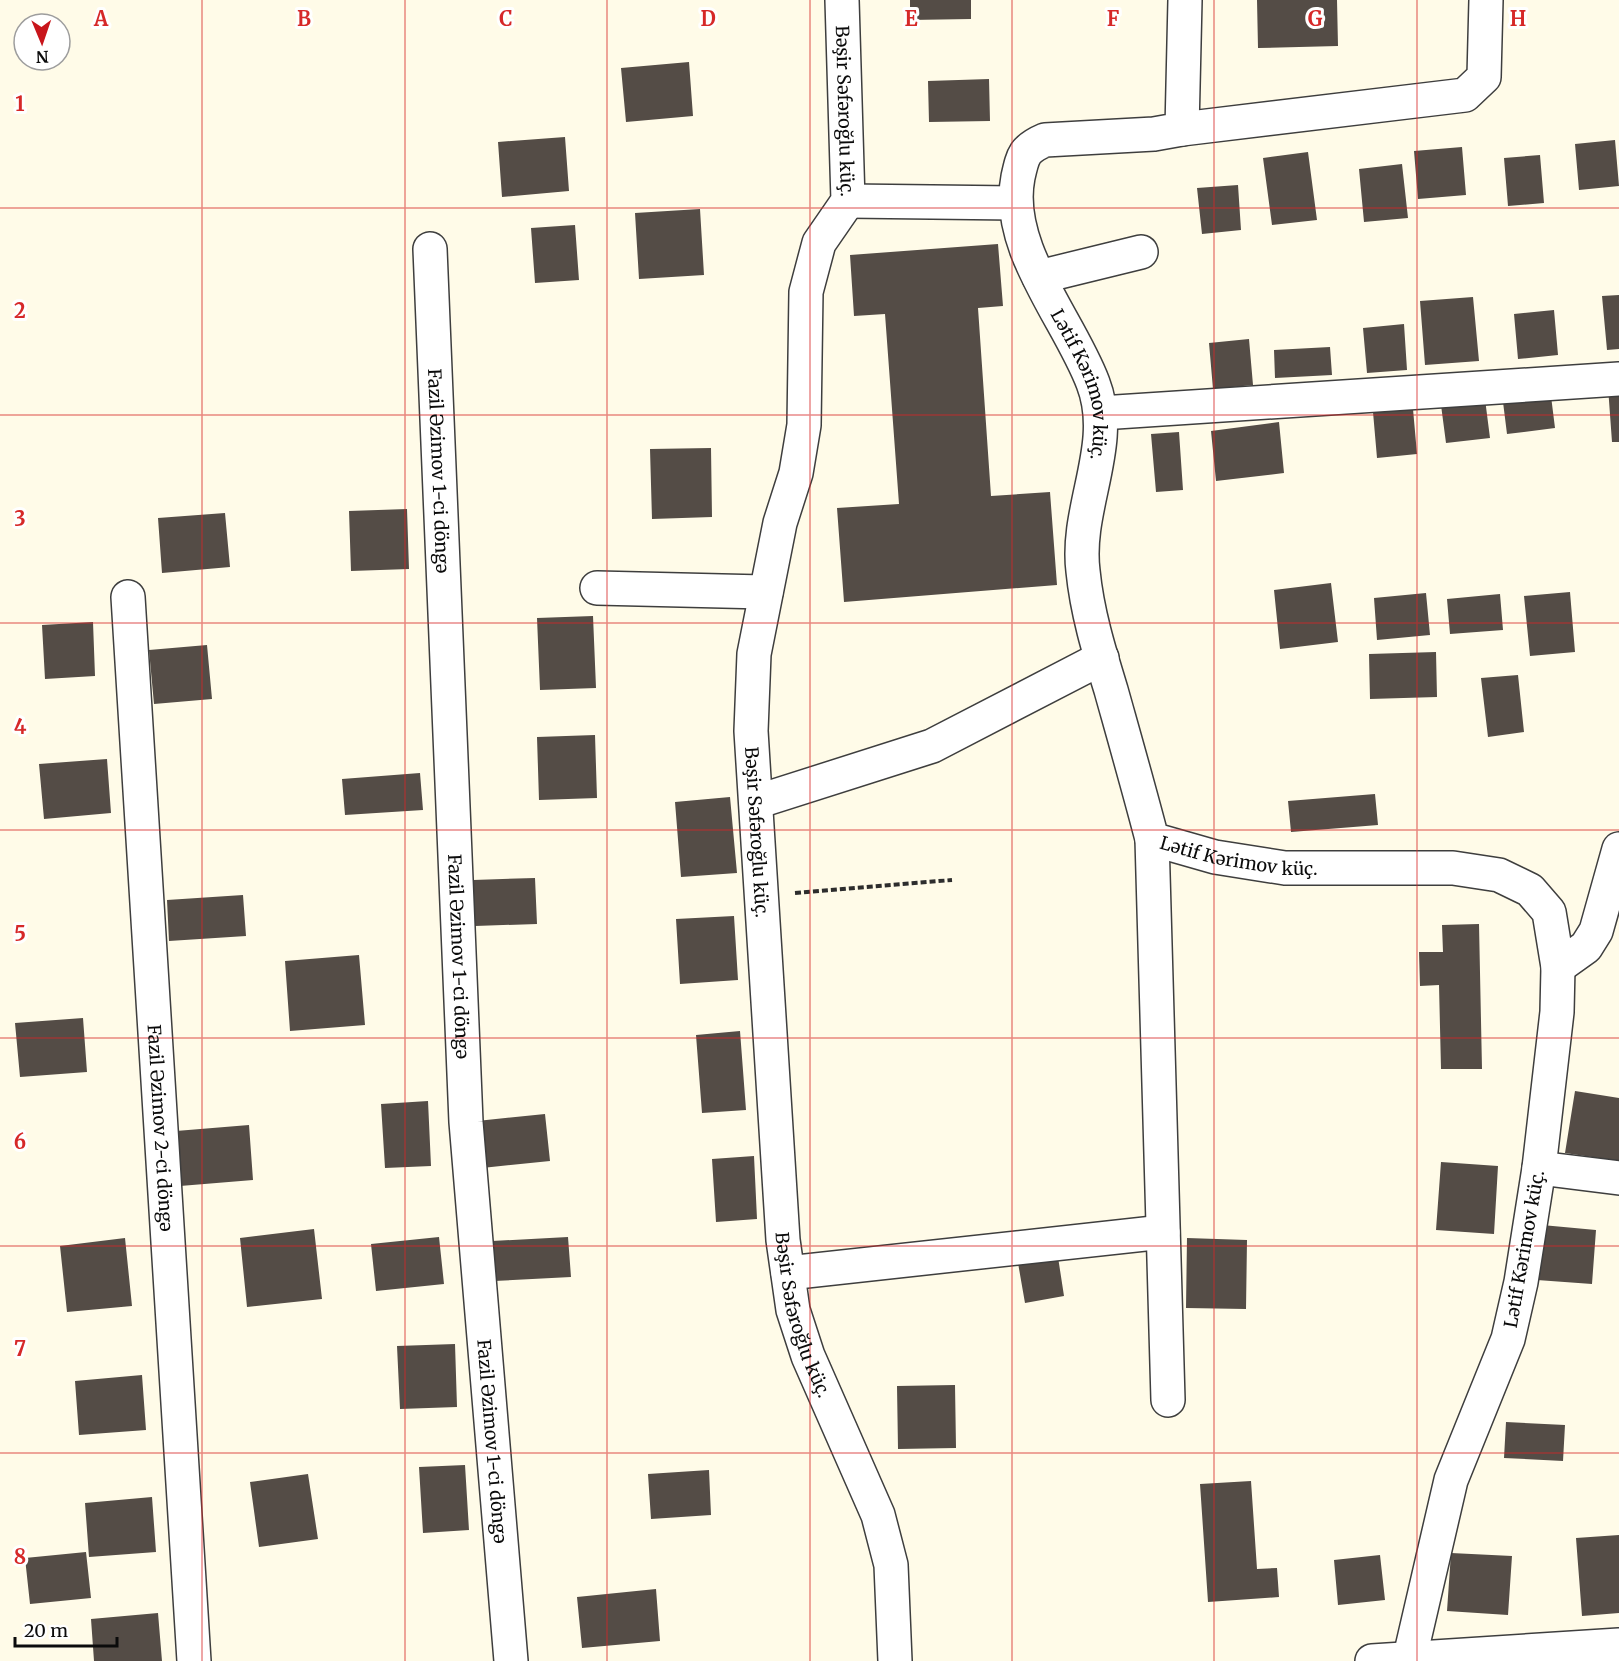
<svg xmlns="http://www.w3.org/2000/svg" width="1619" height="1661" viewBox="0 0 1619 1661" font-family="Merriweather,serif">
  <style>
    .building { fill: #544c46 }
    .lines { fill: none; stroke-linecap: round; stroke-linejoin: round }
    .minor-casing { stroke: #3e3e3e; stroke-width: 36 }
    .path { stroke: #2d2d2d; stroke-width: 4; stroke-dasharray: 6 3; stroke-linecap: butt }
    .minor { stroke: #fff; stroke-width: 33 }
    .grid { fill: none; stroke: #d62828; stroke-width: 1.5; stroke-opacity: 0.55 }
    .labels { text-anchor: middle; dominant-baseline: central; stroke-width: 6; stroke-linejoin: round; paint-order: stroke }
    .street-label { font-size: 18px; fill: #0b0b0b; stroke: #fff }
    .grid-label { font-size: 20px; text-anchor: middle; font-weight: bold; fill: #d62828; stroke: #fff; stroke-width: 6; stroke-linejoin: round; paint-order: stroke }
  </style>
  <rect width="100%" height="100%" fill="#fffbe8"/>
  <!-- building -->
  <path class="building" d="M910,0H971V19L910,20Z
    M1257,0H1337L1338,46L1258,48Z
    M689,62L693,116L626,122L621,68Z
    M989,79L990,121L929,122L928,81Z
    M565,137L569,191L502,197L498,142Z
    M1615,140L1619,186L1579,190L1575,144Z
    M1462,147L1466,195L1418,199L1414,151Z
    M1308,152L1317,220L1272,225L1263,158Z
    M1540,155L1544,203L1508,206L1504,158Z
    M1402,164L1408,218L1364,222L1359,169Z
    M1238,185L1241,230L1202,234L1197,188Z
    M700,209L704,275L639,279L635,213Z
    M575,225L579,280L535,283L531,228Z
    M998,244L1003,306L978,308L991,496L1050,492L1057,585L844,602L837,508L899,504L885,314L854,316L850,255Z
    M1619,295V349L1607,350L1602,296Z
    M1473,297L1479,361L1425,365L1420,301Z
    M1554,310L1558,355L1518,359L1514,314Z
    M1404,324L1407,370L1367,373L1363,328Z
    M1249,339L1253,385L1213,389L1209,343Z
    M1330,347L1332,375L1275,378L1274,350Z
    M1619,386V442H1612L1608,387Z
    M1551,396L1555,428L1507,434L1503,402Z
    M1485,399L1490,438L1446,443L1441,405Z
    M1413,409L1417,454L1377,458L1373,412Z
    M1279,422L1284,473L1216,481L1211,431Z
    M1179,432L1183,490L1156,492L1151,434Z
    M711,448L712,517L652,519L650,449Z
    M407,509L409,569L351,571L349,511Z
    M225,513L230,567L162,573L158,518Z
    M1331,583L1338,642L1280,649L1274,590Z
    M1570,592L1575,652L1530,656L1524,596Z
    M1426,593L1430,635L1377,640L1374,598Z
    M1500,594L1503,630L1450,634L1447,599Z
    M593,616L596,688L540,690L537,618Z
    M93,622L95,676L45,679L42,625Z
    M207,645L212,699L154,704L149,650Z
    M1436,652L1437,697L1370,699L1369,654Z
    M1518,675L1524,732L1488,737L1481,678Z
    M595,735L597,798L539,800L537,737Z
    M107,759L111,813L44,819L39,764Z
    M420,773L423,810L345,815L342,779Z
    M1375,794L1378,825L1291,832L1288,801Z
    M730,797L737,873L681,877L675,802Z
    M535,878L537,924L475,926L473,880Z
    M243,895L246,936L169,941L167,900Z
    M734,916L738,980L680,984L676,919Z
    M1479,924L1482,1069H1441L1439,985L1420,986L1419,952H1443L1442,925Z
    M359,955L365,1025L290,1031L285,961Z
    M83,1018L87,1072L20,1077L15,1023Z
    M740,1031L746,1110L702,1113L696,1035Z
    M1575,1091L1619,1098V1161L1565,1153Z
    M428,1101L431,1166L385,1168L381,1104Z
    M545,1114L550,1161L482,1168L477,1121Z
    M249,1125L253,1180L180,1186L176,1131Z
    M754,1156L757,1219L716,1222L712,1159Z
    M1441,1162L1498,1166L1494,1234L1436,1230Z
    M1542,1225L1596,1230L1592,1284L1537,1280Z
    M314,1229L322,1299L247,1307L240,1238Z
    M439,1237L444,1284L376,1291L371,1244Z
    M568,1237L571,1277L494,1281L492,1241Z
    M125,1238L132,1306L67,1312L60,1246Z
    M1187,1238L1247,1240L1246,1309L1186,1308Z
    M1058,1257L1064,1296L1025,1303L1018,1263Z
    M455,1344L457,1407L400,1409L397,1346Z
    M142,1375L146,1430L79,1435L75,1381Z
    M955,1385L956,1448L898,1449L897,1386Z
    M1506,1422L1565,1425L1563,1461L1504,1458Z
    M465,1465L469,1530L423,1533L419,1467Z
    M709,1470L711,1515L651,1519L648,1474Z
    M308,1474L318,1539L259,1547L250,1482Z
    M1251,1481L1257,1569L1277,1568L1279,1597L1208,1602L1200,1484Z
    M152,1497L156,1552L89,1557L85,1503Z
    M1619,1535V1613L1582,1616L1576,1538Z
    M86,1552L91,1598L30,1604L25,1558Z
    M1451,1553L1512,1556L1508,1615L1447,1611Z
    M1380,1555L1385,1600L1338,1605L1334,1560Z
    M656,1589L660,1641L582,1648L577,1597Z
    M158,1613L162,1661H94L91,1619Z"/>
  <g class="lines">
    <defs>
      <g id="minor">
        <path id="s1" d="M842,0L848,201L819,243L806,292L804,425L796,473L780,523L754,654L751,731L783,1240L793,1310L808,1356L878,1515L891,1565L895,1661"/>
        <path id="s2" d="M1185,0L1182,129L1154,134L1045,140C1024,149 1023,155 1018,177C1004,248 1069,319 1093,383C1117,445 1075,507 1083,571C1087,612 1099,651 1111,690C1125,740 1139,789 1152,839L1215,857L1285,868H1453L1499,875L1530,890L1549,912L1558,967L1557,1012L1539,1168L1521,1282L1508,1339L1451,1480L1409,1661"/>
        <path d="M1182,129L1465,95L1484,77L1486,0"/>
        <path d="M848,201L1015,203"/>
        <path id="s3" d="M430,249L466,1122L511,1661"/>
        <path d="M1039,277L1141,252"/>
        <path d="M1101,413L1619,379"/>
        <path d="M597,588L766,592"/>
        <path id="s4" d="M128,597L194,1661"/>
        <path d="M756,802L932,746L1102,658"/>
        <path d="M1152,839L1168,1400"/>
        <path d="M1558,967L1586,947L1596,931L1619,849"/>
        <path d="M1539,1168L1619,1178"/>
        <path d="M788,1273L1163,1232"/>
        <path d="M1372,1661L1619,1645"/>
      </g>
    </defs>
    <!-- minor casing -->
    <use href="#minor" class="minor-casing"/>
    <!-- path -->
    <path class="path" d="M795,893L952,880"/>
    <!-- minor -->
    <use href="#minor" class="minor"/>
  </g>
  <!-- grid -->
  <path class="grid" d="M202,0V1661M405,0V1661M607,0V1661M810,0V1661M1012,0V1661M1214,0V1661M1417,0V1661M0,208H1619M0,415H1619M0,623H1619M0,830H1619M0,1038H1619M0,1246H1619M0,1453H1619"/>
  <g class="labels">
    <!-- street labels -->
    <g class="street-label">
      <text stroke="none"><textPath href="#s1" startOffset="111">Bəşir Səfəroğlu küç.</textPath></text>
      <text stroke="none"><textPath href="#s2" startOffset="537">Lətif Kərimov küç.</textPath></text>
      <text stroke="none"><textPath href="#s3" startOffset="222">Fazil Əzimov 1-ci döngə</textPath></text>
      <text stroke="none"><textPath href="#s1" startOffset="849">Bəşir Səfəroğlu küç.</textPath></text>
      <text stroke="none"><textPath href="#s2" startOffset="1095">Lətif Kərimov küç.</textPath></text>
      <text stroke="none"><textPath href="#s3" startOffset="708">Fazil Əzimov 1-ci döngə</textPath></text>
      <text stroke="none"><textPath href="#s4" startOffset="532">Fazil Əzimov 2-ci döngə</textPath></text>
      <text transform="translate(1524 1249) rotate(-80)">Lətif Kərimov küç.</text>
      <text stroke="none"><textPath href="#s1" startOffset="1335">Bəşir Səfəroğlu küç.</textPath></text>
      <text stroke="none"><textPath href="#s3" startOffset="1194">Fazil Əzimov 1-ci döngə</textPath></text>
    </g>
  </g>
  <g class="grid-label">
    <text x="101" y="26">A</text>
    <text x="304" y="26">B</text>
    <text x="506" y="26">C</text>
    <text x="708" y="26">D</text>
    <text x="911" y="26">E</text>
    <text x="1113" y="26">F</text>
    <text x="1315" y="26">G</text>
    <text x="1518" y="26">H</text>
    <text x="20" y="111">1</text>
    <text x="20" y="318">2</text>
    <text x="20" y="526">3</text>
    <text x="20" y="734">4</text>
    <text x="20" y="941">5</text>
    <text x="20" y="1149">6</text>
    <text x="20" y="1356">7</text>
    <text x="20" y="1564">8</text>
  </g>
  <!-- north arrow -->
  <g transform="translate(42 42) rotate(178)"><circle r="28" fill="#ffffff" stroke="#9d9d9d" stroke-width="1.5"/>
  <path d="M0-4.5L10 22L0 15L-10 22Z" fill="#c8151b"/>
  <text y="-9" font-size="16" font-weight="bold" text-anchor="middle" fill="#0b0b0b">N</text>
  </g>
  <!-- scale -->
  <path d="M15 1637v9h102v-9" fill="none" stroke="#0b0b0b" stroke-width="3"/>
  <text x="24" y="1637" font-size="18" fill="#0b0b0b" stroke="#ffffff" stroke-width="4.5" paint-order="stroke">20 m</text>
</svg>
